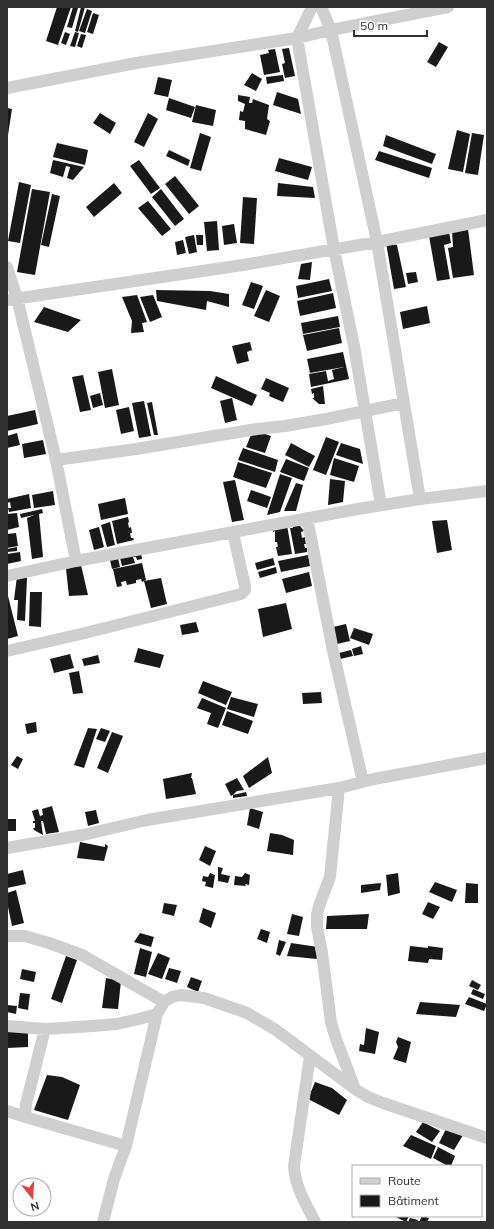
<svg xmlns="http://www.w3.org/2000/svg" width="494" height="1229" viewBox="0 0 494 1229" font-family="Mulish,sans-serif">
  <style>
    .building { fill: #191919 }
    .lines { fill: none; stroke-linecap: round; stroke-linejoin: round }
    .street { stroke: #cfcfcf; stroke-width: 12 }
  </style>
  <rect width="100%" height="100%" fill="#fff"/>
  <!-- building -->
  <path class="building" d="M57,7H71L58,45L46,41Z
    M73,7L78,8L72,28L67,27Z
    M81,7H85L78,32L75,31Z
    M87,9L92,11L85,33L79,31Z
    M93,13L99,15L93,34L87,32Z
    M65,32L70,34L66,45L61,43Z
    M75,32L79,33L75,47L70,46Z
    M81,34L86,35L82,48L77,46Z
    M439,42L448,47L436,67L427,62Z
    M289,48L295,76L285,78L282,64L285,63L282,49Z
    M275,49L280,72L264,75L260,55L269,53L268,50Z
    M252,73L262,79L256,91L244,85Z
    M283,75L284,81L267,84L266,77Z
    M158,77L172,80L168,97L154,94Z
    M277,92L298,99L301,114L273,105Z
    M238,95L250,97L249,103H252L253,99L269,105L267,119L270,121L266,135L245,129V121L239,120L240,111L243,112L245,104L238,101Z
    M169,98L195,107L191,118L166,110Z
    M196,105L216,110L213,126L192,122Z
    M7,108L12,109L8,135H7Z
    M100,113L116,123L110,134L93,123Z
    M148,113L158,119L144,147L134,142Z
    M457,130L470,134L463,172L448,169Z
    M200,133L211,137L201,171L190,168Z
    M472,133L484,135L478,175L465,173Z
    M386,135L436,154L432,164L383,146Z
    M57,143L88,150L85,165L53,157Z
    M169,150L190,160L188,166L166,156Z
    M379,151L432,168L429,178L375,160Z
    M279,158L312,167L308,180L275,171Z
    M53,160L84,167L73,180L67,178L70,167L66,166L63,177L50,173Z
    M139,160L160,188L151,194L130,166Z
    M175,176L199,206L189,214L165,184Z
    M19,182L31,185L20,243L8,241Z
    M114,183L122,193L94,217L86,207Z
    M278,183L313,187L315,198L277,196Z
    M32,189L50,192L35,275L17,272Z
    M161,189L184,219L175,226L152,197Z
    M52,194L60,196L49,247L41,245Z
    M243,197L257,198L254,244L240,243Z
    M148,201L171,229L162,236L138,208Z
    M217,221L219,250L207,251L204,222Z
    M234,224L237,243L224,245L222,226Z
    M468,229L474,275L453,278L448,248L453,247L452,231Z
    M449,232L451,243L444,245L450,279L437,281L429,236Z
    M194,235L197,252L189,254L185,237Z
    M196,235H203V245H197Z
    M183,240L186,253L177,255L175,242Z
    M386,243L397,245L406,287L394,289Z
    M312,262L310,280L298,279L301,264Z
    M416,272L418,282L408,284L406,273Z
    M329,279L332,291L298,298L296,286Z
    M251,282L263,286L254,309L242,305Z
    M156,290L210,291L229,294V307L207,301L206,310L157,301Z
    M266,290L280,296L269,322L254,316Z
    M333,293L336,308L300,316L297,301Z
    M137,295L147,322L142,323L144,332L131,333L132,321L122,297Z
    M153,295L162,317L150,322L140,297Z
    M427,306L430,323L403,329L400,312Z
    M44,307L81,320L68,332L34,322Z
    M338,316L340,327L303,334L301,323Z
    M339,328L342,343L307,351L303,335Z
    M250,342L252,350L247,352L249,361L237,364L232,346Z
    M343,352L349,379L311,387L309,374L326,371L328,381L334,379L332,370L344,367L310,373L307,359Z
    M112,369L119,405L105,408L98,372Z
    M83,375L91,410L80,412L72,377Z
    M216,376L257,395L252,406L211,388Z
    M266,378L289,388L283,402L269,396L270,393L261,389Z
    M323,386L325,404H319L312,398H314V393L312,394L311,389Z
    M100,393L103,405L93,408L90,396Z
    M232,398L237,420L225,423L220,401Z
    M144,401L151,436L139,438L132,403Z
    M152,402L158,435H154L147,403Z
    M129,407L134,431L121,434L116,410Z
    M35,410L38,424L7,431V416Z
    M253,430L271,436L265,453L246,447Z
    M17,433L20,445L7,448V436Z
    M326,437L339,442L326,475L313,470Z
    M43,440L46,454L24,458L22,444Z
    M291,443L315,456L309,467L285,455Z
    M341,443L360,449L363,464L336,455Z
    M243,448L278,460L275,472L238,460Z
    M334,458L359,466L354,482L330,475Z
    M286,459L309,468L304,481L280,472Z
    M238,462L272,473L266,488L233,477Z
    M280,474L292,478L280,512L267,515Z
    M330,479L345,481L343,502L328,505Z
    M235,480L244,520L232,522L223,482Z
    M296,483L303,485L296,511H284Z
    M251,490L271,497L267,508L247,501Z
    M53,491L55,505L34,508L32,495Z
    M29,494L31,508L9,512L8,508H11L10,502L7,503V499Z
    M125,498L128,514L101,520L98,504Z
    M42,509L43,513L39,514L43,557L32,559L27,518L34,515L21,518L20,514Z
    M17,513L19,527L7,530V514Z
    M128,517L129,522L128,523L129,528L131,527L132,533H130L131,538H133L134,540L117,544L112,521Z
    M447,520L452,550L437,553L432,521Z
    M110,522L115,545L107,547L101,525Z
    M287,525L292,554L278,556L276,547H278L277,542H275V531L273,532V528Z
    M292,525L300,526L304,531L301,532L302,538L305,537L306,544H304L305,548H307V552L295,554L290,528H293Z
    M99,527L104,547L94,550L89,530Z
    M16,533L18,546L7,548V534Z
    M17,547V551L7,552V549Z
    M20,552L21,561L7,564V554Z
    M141,553L142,559L137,560L136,557H133L135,563L122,566L120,558Z
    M308,555L310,566L281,572L278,561Z
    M118,558L120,567L112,569L110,560Z
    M273,558L275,565L257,570L255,563Z
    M142,563L146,580L142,582L141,579L136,580V583L127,585L126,581L121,582L122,586L117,587L113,569Z
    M81,565L88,595L69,596L66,569Z
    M276,567L277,573L260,578L258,572Z
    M309,572L312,586L286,593L282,579Z
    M17,576L27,578L25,621L17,620L18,600H14Z
    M161,578L167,604L151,608L144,581Z
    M7,592L18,636L7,639Z
    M30,592H42L41,627L29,626Z
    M286,603L292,629L263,637L258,609Z
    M196,622L199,632L182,635L180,625Z
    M346,624L350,641L337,644L333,627Z
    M354,628L373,634L369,645L350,638Z
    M361,646L363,654L354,656L352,649Z
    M138,648L164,655L160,668L134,662Z
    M351,650L353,656L340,659L339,653Z
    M70,654L74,668L54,673L50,659Z
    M98,655L100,663L84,666L82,659Z
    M79,671L83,693L73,694L69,673Z
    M203,681L232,692L226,705L198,693Z
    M321,692L322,703L303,704L302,693Z
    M231,697L258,704L254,717L227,709Z
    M202,698L226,708L218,728L207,724L211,713L197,708Z
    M227,711L253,721L248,734L222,725Z
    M36,722L37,732L27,734L25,724Z
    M88,728L97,729L84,768L74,765Z
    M101,728L110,731L105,742L96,739Z
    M112,732L123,736L108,773L97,768Z
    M17,756L23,759L18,769L11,765Z
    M268,757L272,773L249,788L243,776Z
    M192,773L191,778H192L196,794L166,799L163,779Z
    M237,778L244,790L237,791L233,795L246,792L247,796L233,798V795L231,796L225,784Z
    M52,806L59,832L46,834L43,821H41L43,835L34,830L33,828H35V823H33V821H35L32,811L38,809L41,820L40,816L43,815L42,809Z
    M250,808L263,812L259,829L247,825Z
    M96,810L99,823L88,826L85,812Z
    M7,819H16V831H7Z
    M270,833L282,835L294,840L293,855L267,851Z
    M80,842L105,847V844L108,846L104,861L77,858Z
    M205,846L216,851L210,866L199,860Z
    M218,867L223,868L221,874L230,876L228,883L218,881Z
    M23,870L26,884L7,888V874Z
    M210,873L215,875L213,888L205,886L206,882L202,881L203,876L208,877Z
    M245,873L250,875L249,885L245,884L246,886L234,885L235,876L242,877Z
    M398,873L400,893L388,896L386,875Z
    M435,882L457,890L452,902L429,892Z
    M381,883L380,890L361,893V885Z
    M466,883L478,884V903H465Z
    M16,890L24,923L12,926L7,902V893Z
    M428,902L440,907L433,919L422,914Z
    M164,903L177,905L174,916L162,913Z
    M203,908L216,913L211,928L199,922Z
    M292,914L303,917L299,936L287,934Z
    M369,914L367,929H326L327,916Z
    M261,929L270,932L267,943L257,939Z
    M140,933L154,937L151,947L134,942Z
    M279,940L286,942L280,956L276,954Z
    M291,943L318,947L317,959L287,956Z
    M410,946L428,948V946L443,948L442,960L429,959L428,963L408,961Z
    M140,948L152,952L146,977L134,974Z
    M158,953L170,958L162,979L148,974Z
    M66,956L77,960L62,1003L51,999Z
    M169,968L181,971L177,983L165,979Z
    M22,969L36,972L34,982L20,979Z
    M191,977L202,981L198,992L187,987Z
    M106,978L121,981L118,1009L102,1008Z
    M472,980L481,985L478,990L469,986Z
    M473,989L485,994L483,999L471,994Z
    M20,993L30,994L28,1010L18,1008Z
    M469,997L487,1004L484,1011L465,1004Z
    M420,1002L460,1005L456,1017L416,1014Z
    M7,1005L17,1006L16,1014L7,1012Z
    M366,1028L379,1032L375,1054L359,1051L360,1044L364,1045Z
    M7,1029H28V1047L7,1048Z
    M398,1037L411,1042L406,1063L393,1059L398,1047L396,1042Z
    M47,1075L62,1077L80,1085L68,1120L34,1110Z
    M315,1082L332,1088L347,1100L339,1115L308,1099Z
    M423,1122L440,1131L432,1142L416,1132Z
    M446,1129L463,1135L454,1150L439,1143Z
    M411,1135L436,1146L431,1159L403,1146Z
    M438,1147L455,1156L451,1166H448L433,1158Z
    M394,1216H409L406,1222Z
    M422,1216L429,1218L427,1222H419Z
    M410,1218L418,1220L417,1222H408Z"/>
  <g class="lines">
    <!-- street -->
    <path class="street" d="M312,7L297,38L334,249L354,346L381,505
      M321,7L331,30L377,242L420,499
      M7,88L136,63L297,38L331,30L448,7
      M7,267L17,298L56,460L136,449L257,429L285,426L326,419L404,403
      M7,300L243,265L377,242L487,220
      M56,460L76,561
      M307,518L333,651L363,782
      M7,576L76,561L358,509L420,499L487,491
      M7,651L85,633L241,594L245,590V586L233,533
      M339,788L330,877L319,906L317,915V927L322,953L331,1022L336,1039L355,1089
      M7,848L83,835L147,820L339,788L374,779L487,758
      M7,936H25L49,943L82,955L164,1002
      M7,1026L45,1029L93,1026L117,1024L139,1019L157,1014
      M310,1056L294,1166C295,1187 306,1204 315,1222
      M7,1111L32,1119L126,1146
      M25,1117L26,1104L45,1029
      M103,1222L114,1179L126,1146L157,1014L164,1002L172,997L181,995L204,998L227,1006L247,1013L276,1030L355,1089L368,1097L383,1103L487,1138"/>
  </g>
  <!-- border -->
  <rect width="494" height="1229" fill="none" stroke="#323232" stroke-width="16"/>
  <!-- legend -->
  <rect x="352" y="1165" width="130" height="52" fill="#ffffff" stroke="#adadad"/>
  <rect x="360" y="1178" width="20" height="6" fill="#cfcfcf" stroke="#adadad"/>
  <text x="388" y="1185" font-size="12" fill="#323232">Route</text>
  <rect x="360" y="1195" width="20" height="12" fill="#191919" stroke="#adadad"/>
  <text x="388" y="1205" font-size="12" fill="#323232">Bâtiment</text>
  <!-- north arrow -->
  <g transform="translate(32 1197) rotate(163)"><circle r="19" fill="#ffffff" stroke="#adadad"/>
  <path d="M0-3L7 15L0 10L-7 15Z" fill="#e3423b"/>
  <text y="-6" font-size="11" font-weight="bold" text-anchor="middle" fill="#323232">N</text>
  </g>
  <!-- scale -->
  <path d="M354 30v6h73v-6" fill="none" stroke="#323232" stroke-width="2"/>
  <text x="360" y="30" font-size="12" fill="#323232" stroke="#ffffff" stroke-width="3" paint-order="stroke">50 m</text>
</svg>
